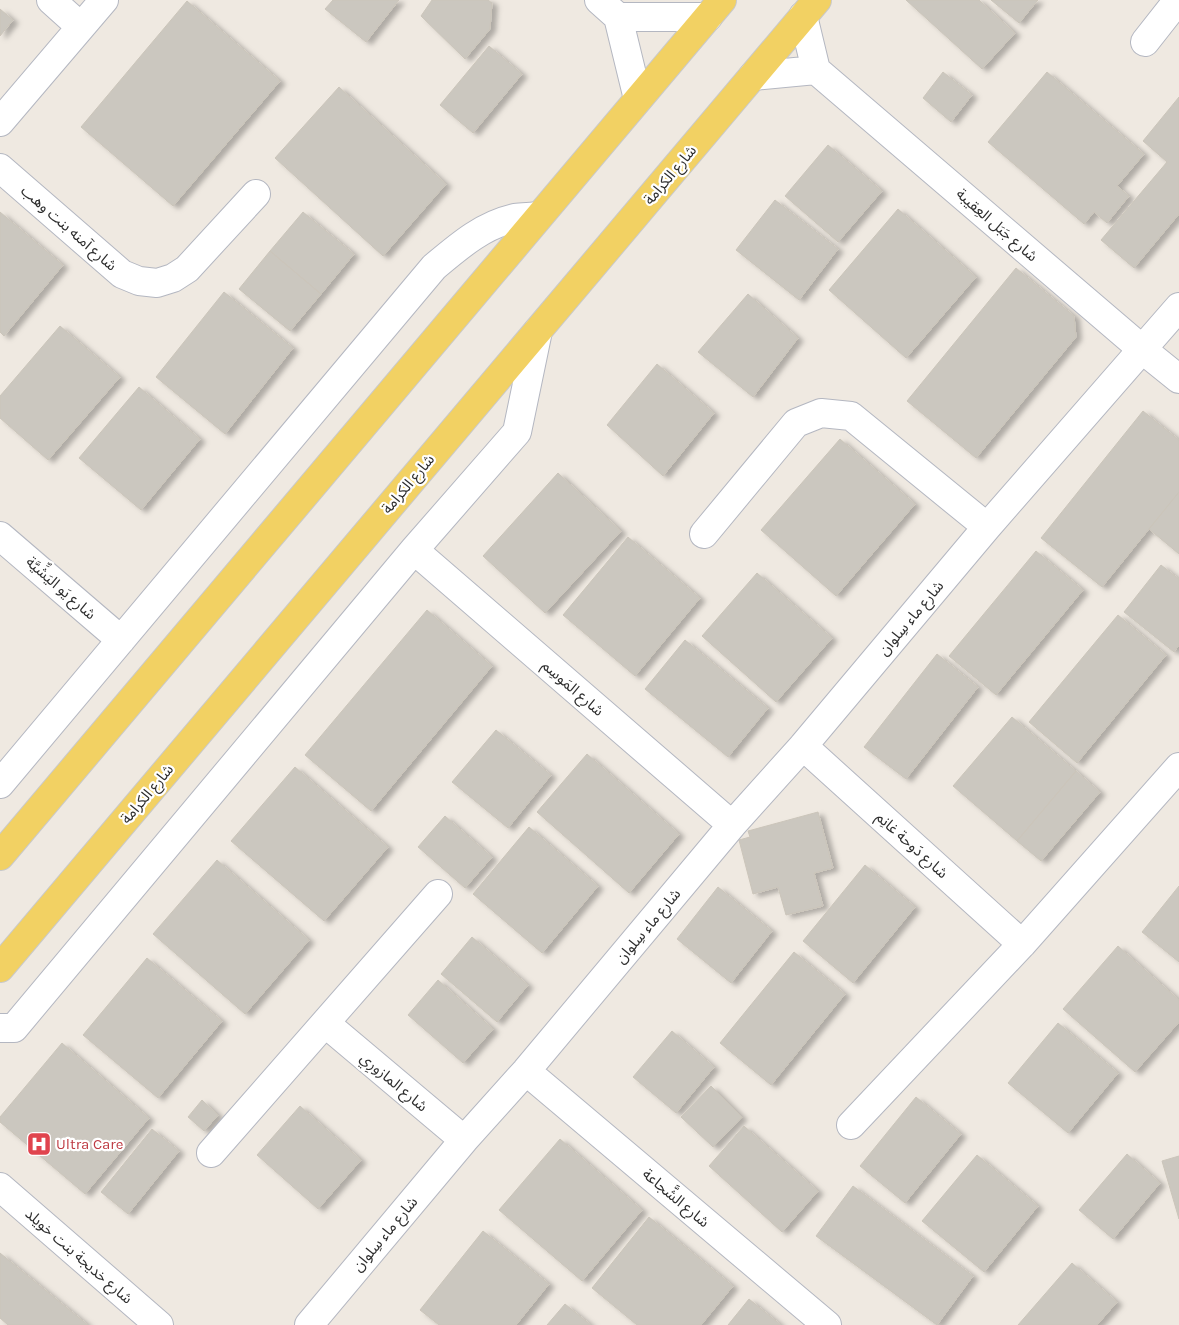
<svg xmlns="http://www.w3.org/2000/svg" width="1179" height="1325" viewBox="0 0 1179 1325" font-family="Karla,'Noto Sans Arabic',sans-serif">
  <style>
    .building { fill: #cbc7bf; stroke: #cbc5ba; filter: url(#shadow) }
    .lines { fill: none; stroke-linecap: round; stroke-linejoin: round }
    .minor-casing { stroke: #b4b7c1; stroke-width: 30 }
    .major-casing { stroke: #c9c9c9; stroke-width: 30 }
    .minor { stroke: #fff; stroke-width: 28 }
    .major { stroke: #f2d163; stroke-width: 28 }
    .labels { text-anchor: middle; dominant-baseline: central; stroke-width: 4.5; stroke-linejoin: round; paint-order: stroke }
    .street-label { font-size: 15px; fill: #2e2e2e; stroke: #fff }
    .health-label { font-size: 15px; fill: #be3a42; stroke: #fff; text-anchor: start }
  </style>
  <defs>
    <filter id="shadow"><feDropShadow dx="5.5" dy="3" stdDeviation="2.5" flood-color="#0004"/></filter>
  </defs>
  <rect width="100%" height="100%" fill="#efe9e1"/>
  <!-- building -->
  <path class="building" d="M333,0H399L366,42L325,9Z
    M432,0H488L492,3L490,29L465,59L421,16Z
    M906,0H979L1015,33L982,69Z
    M991,0H1038L1019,23Z
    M187,1L280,81L173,206L81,127Z
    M0,9L13,20L0,36Z
    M489,46L522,74L473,133L440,105Z
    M943,72L972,95L951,122L923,98Z
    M1047,72L1144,154L1117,186L1129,196L1107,223L1094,212L1084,224L988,142Z
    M339,87L446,184L383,256L275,158Z
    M1179,97V214L1134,268L1101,240L1167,162L1143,141Z
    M828,145L882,191L838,242L785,196Z
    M775,200L838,249L799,300L736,250Z
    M898,209L976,277L906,358L829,290Z
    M0,212L63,265L4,336L0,332Z
    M303,212L354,254L321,294L270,251Z
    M270,251L321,294L290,331L239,289Z
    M1016,268L1074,316L1076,337L976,458L907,401Z
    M224,292L293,348L225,434L156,377Z
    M748,294L798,338L753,397L698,352Z
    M60,326L120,377L48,460L0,418V396Z
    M657,364L714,413L663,476L607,425Z
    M139,387L200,439L141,510L79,458Z
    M1143,411L1179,440V492L1102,587L1041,538Z
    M840,439L915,504L836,596L761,530Z
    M558,473L621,531L545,613L483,556Z
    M1179,492V554L1149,529Z
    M628,537L700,598L635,676L563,615Z
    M1036,551L1083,590L996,695L949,656Z
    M1161,565L1179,579V645L1174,652L1124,612Z
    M757,573L832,638L776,702L702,636Z
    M427,610L492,666L371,811L305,755Z
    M1118,615L1166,655L1077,763L1029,722Z
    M685,640L768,708L728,757L645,689Z
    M937,654L978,687L906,779L864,747Z
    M1012,717L1076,771L1017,841L953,786Z
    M496,730L551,775L508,828L452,782Z
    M587,754L679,834L629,893L537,812Z
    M295,767L388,847L324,921L231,841Z
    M1076,771L1100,792L1041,861L1017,841Z
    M818,812L833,868L814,873L823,906L786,915L778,887L753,894L739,840L750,837L748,831Z
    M445,816L492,857L465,888L418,847Z
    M529,827L598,886L542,953L473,894Z
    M217,860L309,940L245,1014L153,934Z
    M865,865L915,907L853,983L803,941Z
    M1179,886V962L1142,932Z
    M718,887L772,931L731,983L677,939Z
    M472,937L528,985L497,1022L441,974Z
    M1118,946L1179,1000V1022L1135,1072L1063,1009Z
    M794,952L845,994L771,1085L720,1043Z
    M147,958L222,1021L158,1098L83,1035Z
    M438,980L493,1029L463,1063L408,1015Z
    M1058,1023L1118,1073L1068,1133L1008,1083Z
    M672,1031L714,1067L676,1113L633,1077Z
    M62,1043L149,1118L85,1194L0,1122V1117Z
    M711,1086L742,1117L713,1147L681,1117Z
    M916,1097L961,1134L905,1203L860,1166Z
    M202,1100L218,1115L204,1131L188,1117Z
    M300,1106L361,1160L318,1209L257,1155Z
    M744,1126L818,1191L782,1232L709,1166Z
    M152,1129L179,1151L128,1214L101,1192Z
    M560,1139L642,1210L582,1281L499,1210Z
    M1127,1154L1160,1183L1113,1239L1079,1210Z
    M977,1155L1038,1206L984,1272L922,1221Z
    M1179,1156V1219L1162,1161Z
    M853,1186L973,1276L937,1325L816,1236Z
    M649,1217L733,1286L701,1325H637L592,1288Z
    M483,1231L549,1284L516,1325H439L420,1310Z
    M0,1253L88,1325H8L0,1318Z
    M1072,1263L1117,1302L1097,1325H1018Z
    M749,1299L781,1325H728Z
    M565,1304L591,1325H547Z"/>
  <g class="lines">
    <defs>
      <path id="minor" d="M51,0L81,27
        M599,0L618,17L638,99
        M803,16L816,70L1143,350L1179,379
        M618,17H708
        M1145,42L1178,0
        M753,76L816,70
        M0,122L104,0
        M0,168L122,274L139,281L157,283L173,278L187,269L256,194
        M704,534L796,423L821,413L851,416L987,527
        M0,536L121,640
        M414,550L732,825
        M803,746L1022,944
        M0,784L434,267C459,246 483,225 515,218C523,217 531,217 539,216
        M325,1023L464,1140
        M0,1028H14L414,550L517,432L538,331
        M526,1071L827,1325
        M851,1125L1022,944L1179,767
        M211,1153L438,894
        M0,1187L159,1325
        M309,1325L464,1140L526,1071L732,825L803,746L987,527L1179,307"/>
      <path id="major" d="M0,856L722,0
        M0,968L817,0"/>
    </defs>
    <!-- minor casing -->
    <use href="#minor" class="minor-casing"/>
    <!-- major casing -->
    <use href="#major" class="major-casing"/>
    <!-- minor -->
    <use href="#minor" class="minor"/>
    <!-- major -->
    <use href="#major" class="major"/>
  </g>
  <!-- icons -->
  <defs>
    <symbol id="hospital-square" viewBox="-11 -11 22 22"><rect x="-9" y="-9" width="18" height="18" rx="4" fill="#e0444e" stroke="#fff"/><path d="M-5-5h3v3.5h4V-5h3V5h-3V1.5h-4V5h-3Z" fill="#fff"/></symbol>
  </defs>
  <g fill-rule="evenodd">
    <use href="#hospital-square" x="25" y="1130" width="28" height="28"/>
  </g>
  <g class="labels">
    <!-- street labels -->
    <g class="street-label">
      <text transform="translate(670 175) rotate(-50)">شارع الكرامة</text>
      <text transform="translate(997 225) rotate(41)">شارع جَبَل العِقيبة</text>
      <text transform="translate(69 228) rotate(41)">شارع آمنه بنت وهب</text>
      <text transform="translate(408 484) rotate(-50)">شارع الكرامة</text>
      <text transform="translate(61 588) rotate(41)">شارع يَو اليَشِّيَّة</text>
      <text transform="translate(911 618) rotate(-50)">شارع ماء سِلوان</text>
      <text transform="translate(573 688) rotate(41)">شارع المَوسِم</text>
      <text transform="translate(147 794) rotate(-50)">شارع الكرامة</text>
      <text transform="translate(912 845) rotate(42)">شارع دَوحة غانِم</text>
      <text transform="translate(648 926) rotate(-50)">شارع ماء سِلوان</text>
      <text transform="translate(394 1082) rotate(40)">شارع المازورِي</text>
      <text transform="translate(676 1198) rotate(40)">شارع الشَّجاعة</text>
      <text transform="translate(385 1234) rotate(-50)">شارع ماء سِلوان</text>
      <text transform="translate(79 1256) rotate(41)">شارع خديجة بنت خويلد</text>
    </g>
    <!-- health labels -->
    <g class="health-label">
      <text x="56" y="1144">Ultra Care</text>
    </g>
  </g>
</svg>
